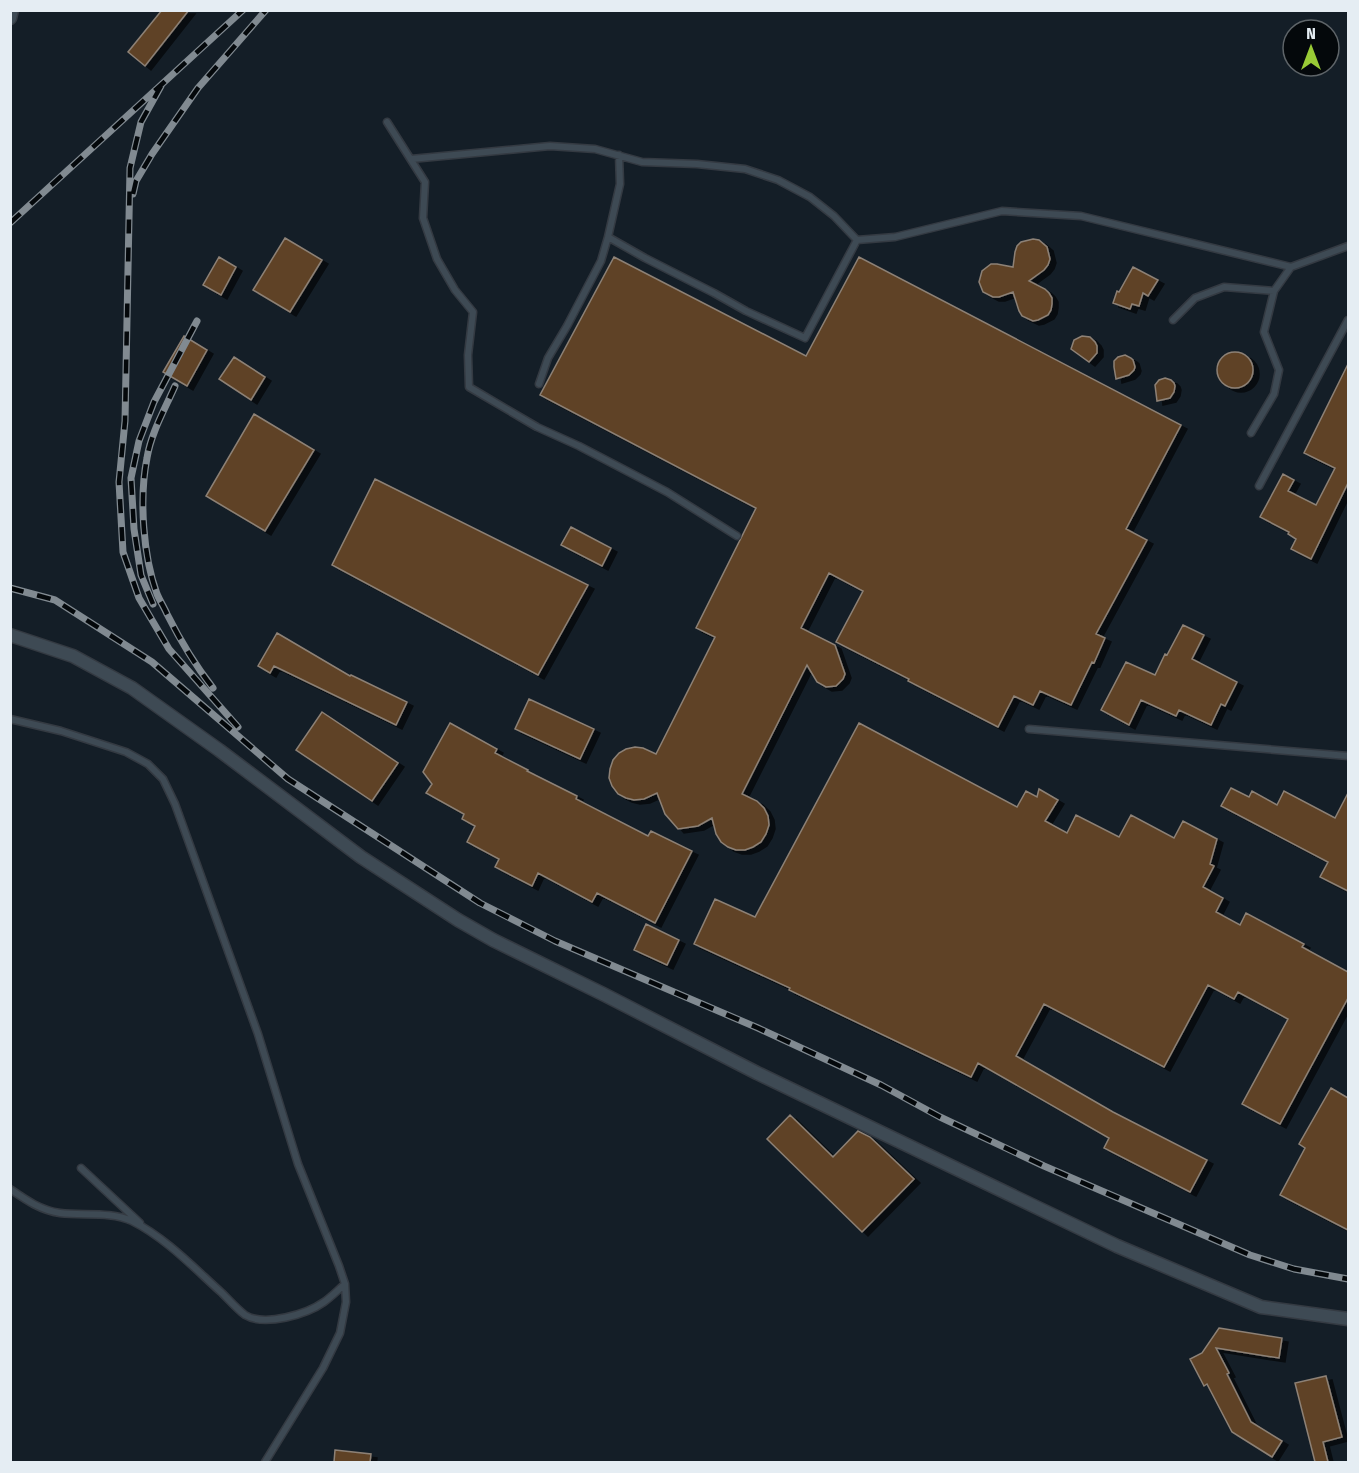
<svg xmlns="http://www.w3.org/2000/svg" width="1359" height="1473" viewBox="0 0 1359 1473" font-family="'Fira Sans Condensed',sans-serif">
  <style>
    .building { fill: #5f4326; stroke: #8d8176; stroke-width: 1.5; filter: url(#shadow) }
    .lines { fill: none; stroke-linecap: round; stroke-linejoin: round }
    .lane-casing { stroke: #343a42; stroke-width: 9 }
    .street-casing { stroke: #343a42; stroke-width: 15 }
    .lane { stroke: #3e4a54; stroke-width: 6 }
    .street { stroke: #3e4a54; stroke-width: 12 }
    .rail-casing { stroke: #818a91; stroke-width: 7 }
    .rail { stroke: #04080b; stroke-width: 4.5; stroke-dasharray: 14; stroke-linecap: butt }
  </style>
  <defs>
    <filter id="shadow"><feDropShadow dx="6" dy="4" stdDeviation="0" flood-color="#0009"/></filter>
  </defs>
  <rect width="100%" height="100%" fill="#141e27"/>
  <!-- building -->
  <path class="building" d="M162,10H189L145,66L128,52Z
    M285,238L322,260L290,312L253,290Z
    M1033,239L1039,240L1047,247L1050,259L1048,265L1044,270L1029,281L1045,289L1049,293L1052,298V304L1051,310L1048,315L1038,320L1033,321L1022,316L1019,311L1013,292L999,297H993L983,292L979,282L982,271L991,264H997L1013,267L1015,252L1017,246L1021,242Z
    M219,257L236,267L221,295L203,285Z
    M614,257L806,356L859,257L1181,425L1126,529L1147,540L1096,634L1105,638L1094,663L1092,662L1071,705L1040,691L1033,705L1014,696L998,727L908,681L909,679L836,642L863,591L829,573L801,628L835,645L845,674L843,679L836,686L826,687L817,682L807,665L742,794L757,801L764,808L768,816L769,825L766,834L761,842L753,847L745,850H736L728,847L721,842L716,834L712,818L698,826L678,829L665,814L657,793L644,799L634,800L626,798L618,794L612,786L609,778L610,769L613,760L619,753L626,749L635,747L643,748L656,754L715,637L696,628L756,508L540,395Z
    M1133,267L1158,280L1148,296L1143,293L1139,306L1132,304L1130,309L1113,303L1117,291L1119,292Z
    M184,336L207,350L187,386L163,372Z
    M1082,336L1090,337L1095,342L1097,346V353L1089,362L1071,349L1074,340Z
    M1217 370a18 18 0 1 1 36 0a18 18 0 1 1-36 0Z
    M1125,355L1131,358L1133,360L1135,367L1134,370L1129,375L1116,379L1114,367V361L1118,357Z
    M234,357L265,377L251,400L219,379Z
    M1348,364V483L1311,559L1291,549L1296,539L1288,534L1289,532L1260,517L1283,474L1294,480L1288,491L1316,505L1335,468L1304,453Z
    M1165,378L1171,380L1174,383L1175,386L1174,392L1170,398L1157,401L1155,385L1159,380Z
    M254,414L314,450L265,531L206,496Z
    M375,479L588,585L538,675L332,565Z
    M571,527L611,548L602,566L561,545Z
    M1183,625L1204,635L1192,659L1237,682L1225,706L1221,704L1211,725L1179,710L1176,716L1141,700L1129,725L1101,710L1126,662L1155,675L1165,654L1167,655Z
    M277,633L350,676L351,675L407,702L396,725L274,666L270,673L258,666Z
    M529,699L594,729L580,759L515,729Z
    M322,712L398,763L372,801L296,750Z
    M450,723L497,749L495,753L528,770L527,771L577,796L576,799L648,836L651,831L692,851L655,923L597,893L592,902L538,873L532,886L495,867L499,859L467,842L475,826L462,819L464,814L426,793L432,784L423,772Z
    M859,723L1017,807L1026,791L1037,797L1039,789L1058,800L1045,821L1067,833L1076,815L1119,837L1131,815L1174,838L1183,821L1217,839L1210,864L1214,866L1203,887L1223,898L1216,912L1240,925L1246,913L1304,944L1302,947L1348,972V998L1280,1124L1242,1104L1288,1019L1238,992L1234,999L1208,985L1164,1067L1044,1004L1016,1056L1113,1112L1207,1160L1190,1192L1104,1148L1109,1138L978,1063L971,1077L789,990L790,988L694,944L715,899L755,917Z
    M1231,788L1249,797L1252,791L1277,805L1284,791L1335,818L1348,793V891L1320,877L1328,862L1221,806Z
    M646,924L679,940L667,965L634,950Z
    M1331,1088L1348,1098V1230L1280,1195L1305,1148L1299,1144Z
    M790,1115L833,1157L858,1131L870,1137L914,1179L862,1232L767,1139Z
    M1219,1328L1282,1338L1279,1358L1216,1348L1229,1373L1227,1374L1251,1422L1282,1441L1272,1457L1232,1432L1207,1384L1204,1386L1190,1359L1202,1353Z
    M1326,1376L1342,1437L1323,1442L1328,1462H1315L1295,1383Z
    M335,1450L371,1454L370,1462H334Z"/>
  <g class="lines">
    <defs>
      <path id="lane" d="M387,122L425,182L423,218L437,259L455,290L473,312L468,355L469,387L537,427L579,446L667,492L737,536
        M411,159L550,146L595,149L642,162L697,164L745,169L778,180L810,197L834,216L857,240L805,338L746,311L714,293L645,258L608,237
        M857,240L895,237L1002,211L1081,216L1291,267L1274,291L1224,287L1195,298L1173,320
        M1291,267L1348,246
        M539,384L548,358L567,326L601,261L608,237L620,184L619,155
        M1251,433L1274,394L1279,370L1264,332L1274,291
        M1259,486L1348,320
        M10,719L61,731L126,752L148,764L163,779L175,804L258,1034L298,1164L339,1266L345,1284L346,1302L340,1333L323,1368L265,1462
        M1029,729L1348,756
        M81,1168L140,1223
        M10,1189C26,1200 40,1210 60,1213C83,1216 110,1211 132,1221C166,1238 194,1268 222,1293C229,1300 237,1309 245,1315C265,1327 307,1314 324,1302C331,1297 338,1290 345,1284"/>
      <path id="street" d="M10,18L12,10
        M10,635L73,656L132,688L219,750L361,857L458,920L493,940L603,994L757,1073L1117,1246L1261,1307L1348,1319"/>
    </defs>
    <!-- lane casing -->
    <use href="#lane" class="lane-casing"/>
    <!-- street casing -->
    <use href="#street" class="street-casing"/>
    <!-- lane -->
    <use href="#lane" class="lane"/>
    <!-- street -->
    <use href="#street" class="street"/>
    <defs>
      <path id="rail" d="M161,86L141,122L130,168L125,421L119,482L123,552L139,598L169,649L238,727
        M133,194L136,181L152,154L198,88L266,10
        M10,223L243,10
        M175,386C165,409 151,433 147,458C139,498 143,556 157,594C160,601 164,607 167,614C180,640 195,665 213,688
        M10,588L55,600L152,662L288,779L480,903L555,941L758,1028L881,1085L940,1117L1044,1166L1250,1255L1294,1269L1348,1279
        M153,604L141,575L134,529L131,478L139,441L154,402L197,321"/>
    </defs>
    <!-- rail casing -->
    <use href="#rail" class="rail-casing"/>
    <!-- rail -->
    <use href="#rail" class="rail"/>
  </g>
  <!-- border -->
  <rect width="1359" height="1473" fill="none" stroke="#e5edf3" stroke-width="24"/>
  <!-- north arrow -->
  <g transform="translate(1311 48)"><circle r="28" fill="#04080b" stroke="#5e6468" stroke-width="1.5"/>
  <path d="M0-4.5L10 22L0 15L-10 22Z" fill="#99cb36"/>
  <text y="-9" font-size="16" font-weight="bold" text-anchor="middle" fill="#e5edf3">N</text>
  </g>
</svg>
